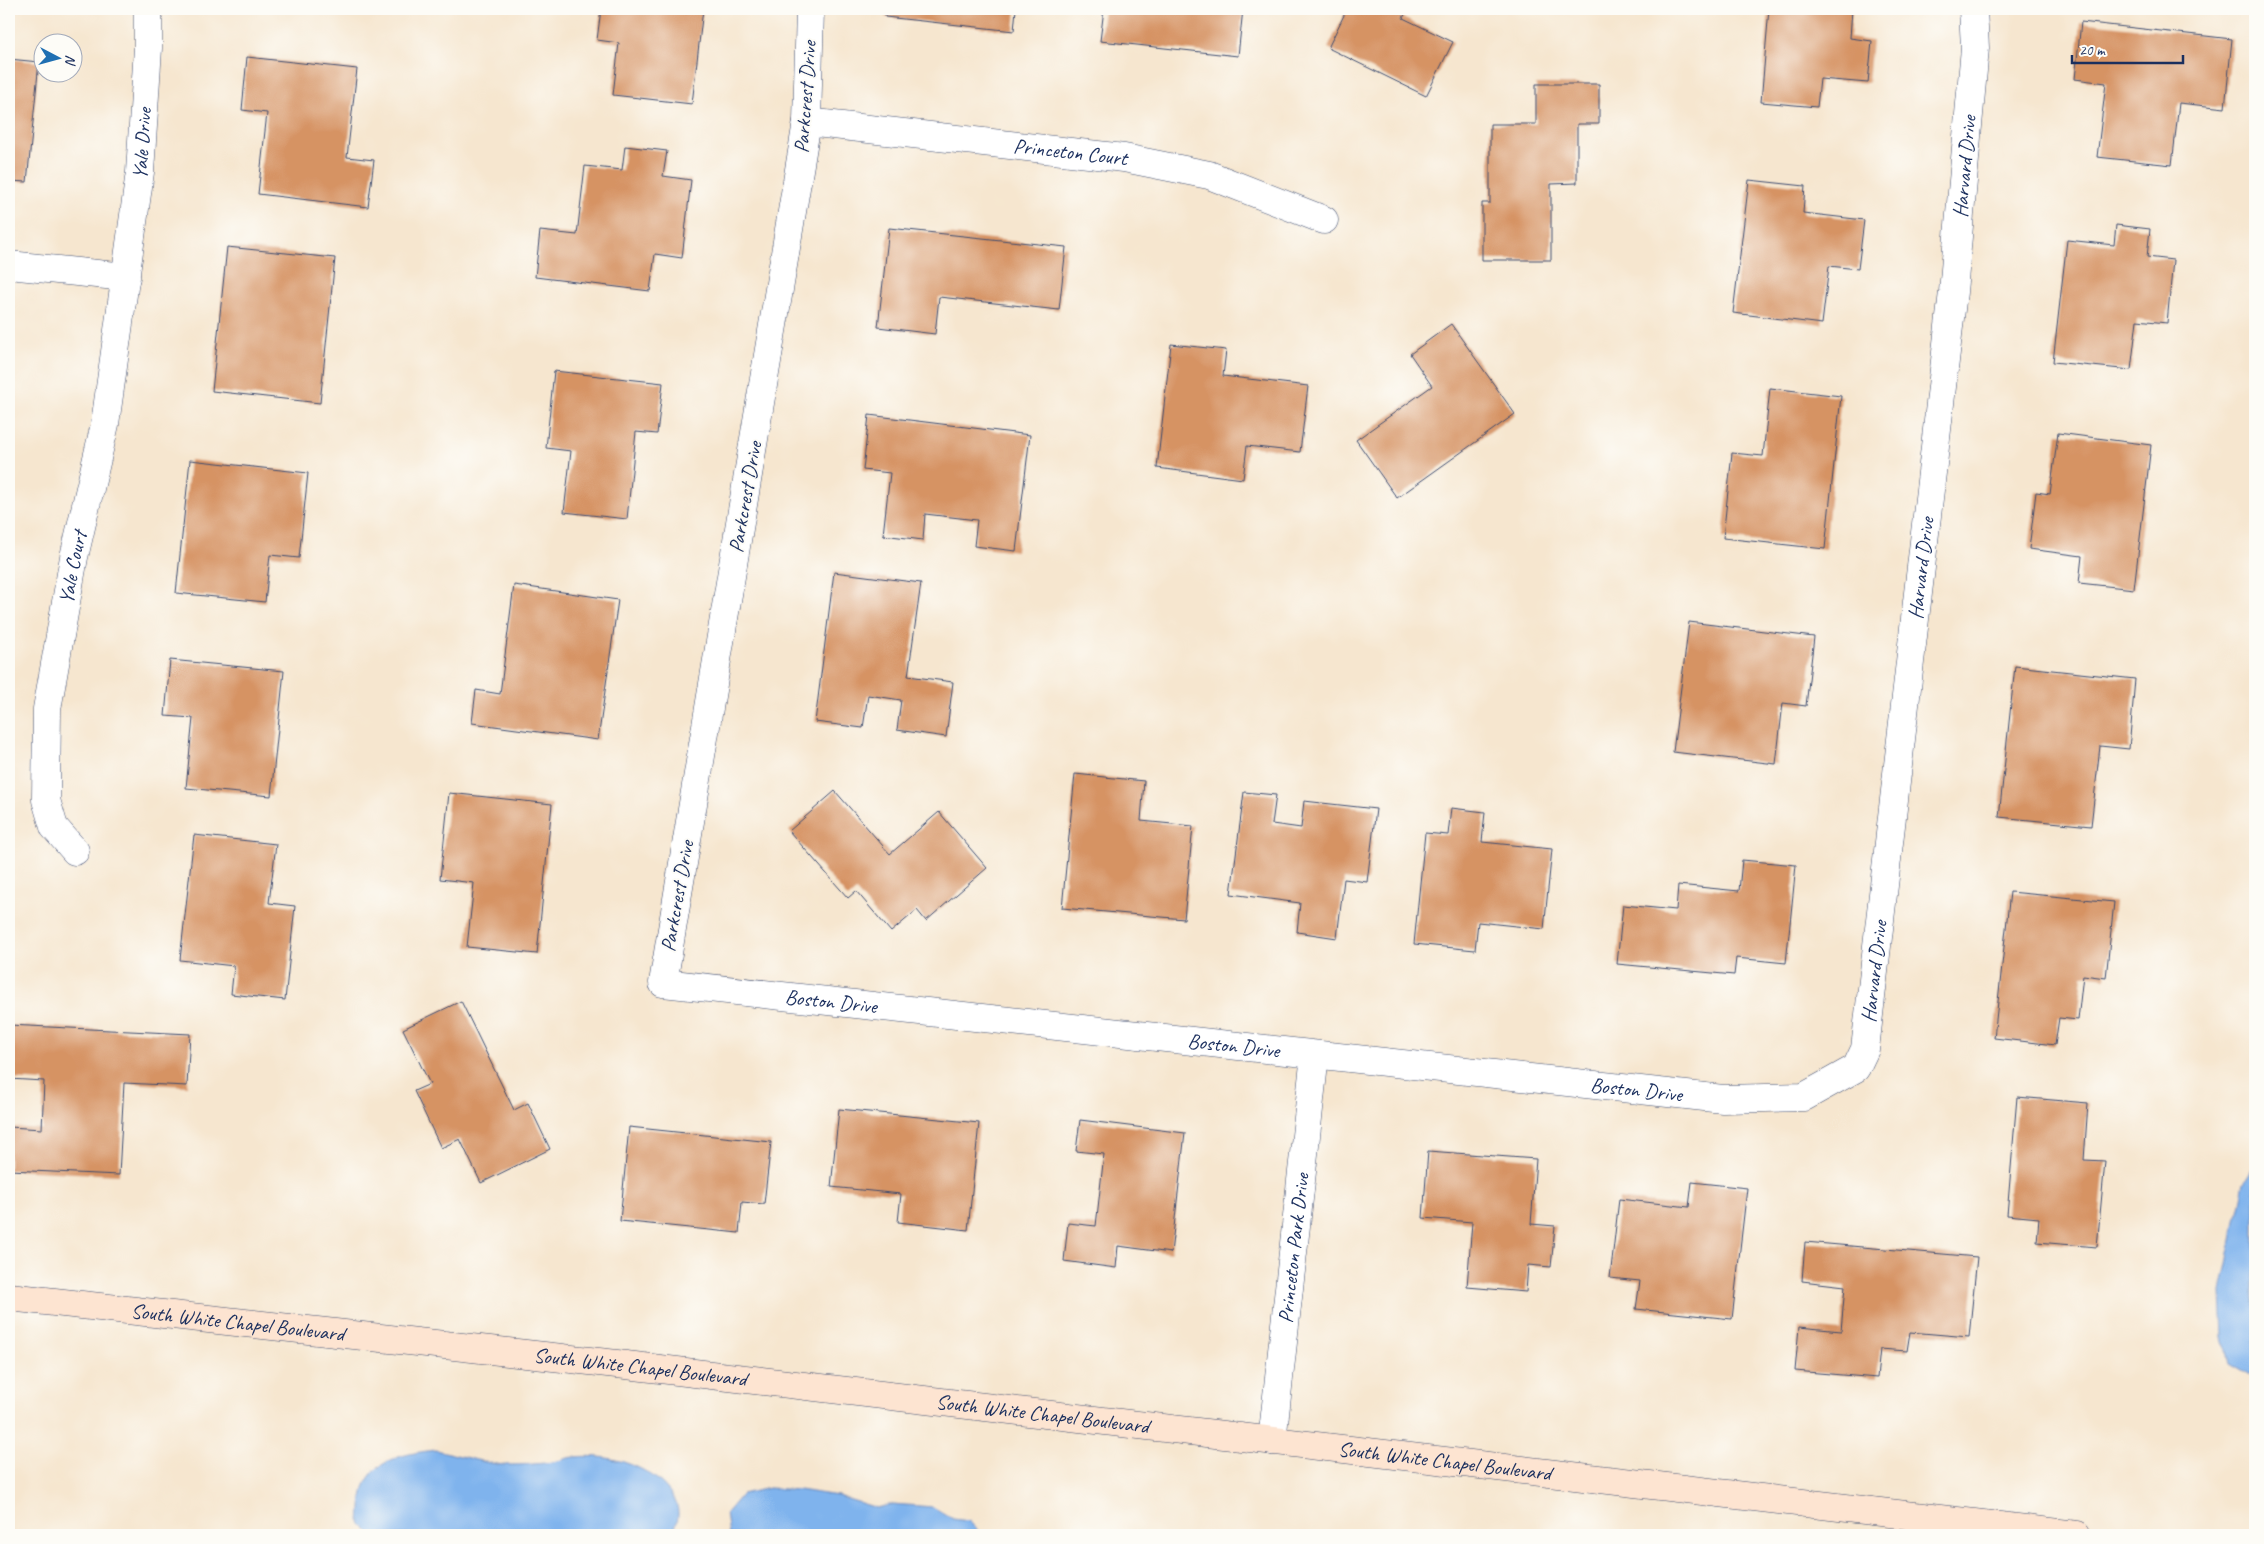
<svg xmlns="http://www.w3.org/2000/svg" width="2264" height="1544" viewBox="0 0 2264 1544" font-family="Caveat,sans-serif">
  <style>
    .water { fill: #7fb3ed; stroke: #4d71a6 }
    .building { fill: #d69363 }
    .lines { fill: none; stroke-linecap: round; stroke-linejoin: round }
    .street-casing { stroke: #3c4a6f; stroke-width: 29 }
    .secondary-casing { stroke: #3c4a6f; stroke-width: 29 }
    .street { stroke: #fff; stroke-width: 28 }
    .secondary { stroke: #fde4d1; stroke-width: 28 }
    .labels { text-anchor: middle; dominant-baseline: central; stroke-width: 4; stroke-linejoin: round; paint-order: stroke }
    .street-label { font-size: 21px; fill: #1b2f5e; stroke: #fdfcf7 }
  </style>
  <rect width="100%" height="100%" fill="#fdfcf7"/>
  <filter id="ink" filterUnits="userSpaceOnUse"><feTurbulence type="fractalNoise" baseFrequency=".02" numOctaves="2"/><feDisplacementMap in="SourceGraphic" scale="10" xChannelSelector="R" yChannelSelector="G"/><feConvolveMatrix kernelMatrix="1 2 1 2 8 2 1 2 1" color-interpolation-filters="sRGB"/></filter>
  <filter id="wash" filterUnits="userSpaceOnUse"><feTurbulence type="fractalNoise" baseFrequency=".0096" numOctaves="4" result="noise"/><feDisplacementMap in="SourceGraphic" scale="20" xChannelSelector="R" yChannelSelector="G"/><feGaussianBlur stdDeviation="1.12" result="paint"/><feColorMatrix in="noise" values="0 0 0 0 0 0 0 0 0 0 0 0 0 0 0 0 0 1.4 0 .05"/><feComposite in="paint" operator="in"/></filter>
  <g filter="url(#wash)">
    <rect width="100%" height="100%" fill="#f6e6cf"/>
    <!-- water -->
    <path class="water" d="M2255,1165V1378L2229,1363L2223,1337L2221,1292L2244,1183Z
      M436,1450C454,1454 491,1465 507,1465C522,1465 538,1464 553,1462C560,1461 568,1457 575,1457C609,1453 655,1467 673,1497C681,1510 679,1523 670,1535H372L360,1523C361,1512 361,1499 364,1488C374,1458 409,1453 436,1450Z
      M769,1488L799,1490L838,1496L877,1508L893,1504L933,1507L953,1519L969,1521L982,1535H729L726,1513L742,1494Z"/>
    <g id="blocks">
      <!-- building -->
      <path class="building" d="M601,9H703L692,104L613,95L619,43L597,40Z
        M886,9H1016L1014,31L885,17Z
        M1104,9H1243L1238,56L1100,41Z
        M1347,9H1408L1403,18L1453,42L1426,96L1328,48Z
        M1769,9H1852L1850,38L1872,41L1868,83L1820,79L1817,107L1761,102Z
        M2081,22L2232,39L2225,108L2179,103L2172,165L2097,157L2106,83L2075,79Z
        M247,57L357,69L347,157L374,160L368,207L258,194L267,113L242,110Z
        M9,59L39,62L27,182L9,181Z
        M1536,84H1599V124H1577V183L1551,184V260H1482V203H1490V124H1536Z
        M625,146L667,151L663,176L691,180L682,258L655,254L650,291L535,277L540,231L577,235L585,166L622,170Z
        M1749,180L1805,186L1803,213L1864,220L1858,269L1829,266L1822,324L1733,313Z
        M2116,225L2150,229L2147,257L2173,260L2167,323L2137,320L2131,370L2053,362L2067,240L2114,245Z
        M889,228L1066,247L1059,310L939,297L935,334L878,327Z
        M227,247L335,258L320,403L212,391Z
        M1451,324L1515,414L1397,498L1356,440L1432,386L1410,354Z
        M1171,344L1226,350L1223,376L1308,386L1300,452L1247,446L1243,479L1157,468Z
        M554,371L663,383L657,434L636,432L627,519L564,512L571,451L546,448Z
        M1770,388L1841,396L1825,549L1723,538L1732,453L1763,456Z
        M869,415L1030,435L1016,551L974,546L977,520L925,514L923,540L883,535L890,473L863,470Z
        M2058,433L2151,445L2134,589L2079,583L2082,556L2029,549L2036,492L2050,494Z
        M190,460L308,473L299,558L270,555L265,602L176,593Z
        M834,572L921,583L908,676L953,682L946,737L897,730L901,700L868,695L863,728L815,722Z
        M514,585L618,600L598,740L472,723L476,690L500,694Z
        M1689,622L1814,637L1806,706L1783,703L1776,764L1673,752Z
        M170,660L284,671L271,796L186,788L193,718L165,716Z
        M2015,666L2135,679L2129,749L2100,746L2091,826L1999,817Z
        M1075,774L1144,781L1141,821L1193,826L1184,919L1062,908Z
        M835,791L890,854L939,812L987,868L926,921L917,910L891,932L856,891L848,898L789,831Z
        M1244,792L1276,795L1272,824L1301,828L1304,801L1376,809L1367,882L1344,879L1337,938L1297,932L1300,903L1231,894Z
        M449,793L552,804L537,954L467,947L474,883L440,879Z
        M1451,808L1485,812L1482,842L1552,849L1544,929L1478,922L1475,950L1414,944L1425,833L1448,835Z
        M194,835L276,844L269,903L295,906L285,1000L231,994L234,966L180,960Z
        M1742,860L1796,865L1786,963L1736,958L1734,975L1617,964L1623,905L1676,910L1678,885L1739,891Z
        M2010,892L2114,902L2106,978L2083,975L2078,1020L2059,1018L2055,1045L1994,1038Z
        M461,1001L514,1110L528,1103L550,1149L481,1183L460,1139L441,1148L414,1091L430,1084L403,1029Z
        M9,1025L190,1034L187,1086L124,1083L119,1175L9,1170V1127L42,1129L44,1081L9,1079Z
        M2017,1097L2088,1103L2084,1160L2105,1161L2097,1247L2037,1242L2039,1218L2007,1215Z
        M839,1109L979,1123L968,1230L898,1222L901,1194L831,1187Z
        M1080,1120L1185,1133L1171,1253L1118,1246L1116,1268L1064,1261L1068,1223L1096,1226L1104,1154L1076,1151Z
        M629,1127L771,1142L764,1204L742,1202L739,1233L620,1221Z
        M1428,1151L1536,1159L1531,1224L1555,1226L1551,1267L1528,1265L1526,1292L1467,1287L1472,1222L1423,1218Z
        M1692,1182L1747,1188L1732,1319L1636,1309L1640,1281L1610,1278L1619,1199L1689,1207Z
        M1805,1242L1977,1257L1969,1337L1910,1332L1907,1351L1880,1349L1877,1378L1795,1371L1799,1327L1841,1331L1845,1286L1802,1281Z"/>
    </g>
  </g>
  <g filter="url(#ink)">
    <use href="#blocks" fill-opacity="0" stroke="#3c4a6f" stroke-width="1"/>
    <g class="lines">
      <defs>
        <g id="street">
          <path id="s1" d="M810,9L807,122L663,983L1723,1099L1804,1097L1856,1068L1865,1049L1953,292L1975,48L1973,9"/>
          <path id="s2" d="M807,122L1124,158L1209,175L1324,220"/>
          <path d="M9,265L126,277"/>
          <path id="s3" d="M75,851L54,827L46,800L47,709L74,557L105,424L140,172L148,48V9"/>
          <path id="s4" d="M1272,1441L1315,1055"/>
        </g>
        <g id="secondary">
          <path id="s5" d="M9,1297L626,1365L2077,1535"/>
        </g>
      </defs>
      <!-- street casing -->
      <use href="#street" class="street-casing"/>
      <!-- secondary casing -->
      <use href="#secondary" class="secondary-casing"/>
      <!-- street -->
      <use href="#street" class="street"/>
      <!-- secondary -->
      <use href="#secondary" class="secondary"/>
    </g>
  </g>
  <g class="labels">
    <!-- street labels -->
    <g class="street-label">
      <text transform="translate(805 97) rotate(-86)">Parkcrest Drive</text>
      <text stroke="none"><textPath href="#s3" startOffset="725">Yale Drive</textPath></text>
      <text stroke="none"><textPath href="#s2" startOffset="265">Princeton Court</textPath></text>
      <text stroke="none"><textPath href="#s1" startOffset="3102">Harvard Drive</textPath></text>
      <text transform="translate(745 497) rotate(-80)">Parkcrest Drive</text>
      <text stroke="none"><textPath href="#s3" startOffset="295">Yale Court</textPath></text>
      <text stroke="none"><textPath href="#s1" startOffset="2698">Harvard Drive</textPath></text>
      <text transform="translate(677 896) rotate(-80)">Parkcrest Drive</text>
      <text stroke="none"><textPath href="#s1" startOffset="2292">Harvard Drive</textPath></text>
      <text stroke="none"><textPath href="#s1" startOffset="1155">Boston Drive</textPath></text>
      <text stroke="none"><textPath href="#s1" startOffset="1560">Boston Drive</textPath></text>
      <text stroke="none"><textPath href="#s1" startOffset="1965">Boston Drive</textPath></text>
      <text stroke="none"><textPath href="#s4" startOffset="194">Princeton Park Drive</textPath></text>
      <text stroke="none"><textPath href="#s5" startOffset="230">South White Chapel Boulevard</textPath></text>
      <text stroke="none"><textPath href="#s5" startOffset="635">South White Chapel Boulevard</textPath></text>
      <text stroke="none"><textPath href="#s5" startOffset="1040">South White Chapel Boulevard</textPath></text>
      <text stroke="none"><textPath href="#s5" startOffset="1445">South White Chapel Boulevard</textPath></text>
    </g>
  </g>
  <!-- margin -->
  <rect width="2264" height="1544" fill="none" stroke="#fdfcf7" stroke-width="30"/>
  <!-- north arrow -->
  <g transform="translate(58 58) rotate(96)"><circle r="24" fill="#fdfcf7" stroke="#a3aaba"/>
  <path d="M0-4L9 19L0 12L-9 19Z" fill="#1f6fb2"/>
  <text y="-8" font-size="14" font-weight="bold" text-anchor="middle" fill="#1b2f5e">N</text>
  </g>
  <!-- scale -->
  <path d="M2072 55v8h111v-8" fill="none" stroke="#1b2f5e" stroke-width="2.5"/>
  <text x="2079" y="55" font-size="15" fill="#1b2f5e" stroke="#fdfcf7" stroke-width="4" paint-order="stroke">20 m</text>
</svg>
